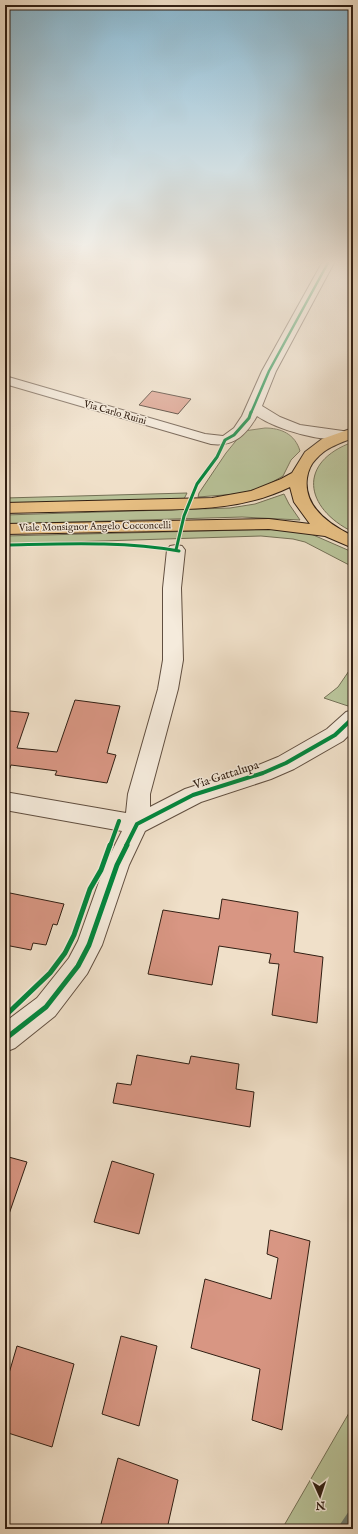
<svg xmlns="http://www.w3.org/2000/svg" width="358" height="1534" viewBox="0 0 358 1534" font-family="'IM FELL English',serif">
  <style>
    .green { fill: #b8c298; stroke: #747056 }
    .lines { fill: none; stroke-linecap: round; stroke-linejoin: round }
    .stream { stroke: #717e71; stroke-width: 10 }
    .building { fill: #d89683; stroke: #311f13 }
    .minor-casing { stroke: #614f40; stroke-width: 2 }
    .primary-casing { stroke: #311f13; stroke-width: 2 }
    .minor { fill: #f5ebdc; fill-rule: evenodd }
    .primary { fill: #e8c084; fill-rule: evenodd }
    .cycleway-far3-casing { stroke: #f5ebdc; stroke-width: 4 }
    .cycleway-far2-casing { stroke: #f5ebdc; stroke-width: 5 }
    .cycleway-far1-casing { stroke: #f5ebdc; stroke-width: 6 }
    .cycleway-casing { stroke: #f5ebdc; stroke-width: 8 }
    .cycleway-far3 { stroke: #00873e; stroke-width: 2.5 }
    .cycleway-far2 { stroke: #00873e; stroke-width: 3 }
    .cycleway-far1 { stroke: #00873e; stroke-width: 4 }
    .cycleway { stroke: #00873e; stroke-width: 5 }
    .labels { text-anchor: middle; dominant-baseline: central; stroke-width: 3; stroke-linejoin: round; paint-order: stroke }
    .far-street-label { font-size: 10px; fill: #311f13; stroke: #f5ebdc }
    .street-label { font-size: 12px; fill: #311f13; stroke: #f5ebdc }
  </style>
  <rect width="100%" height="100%" fill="#f0e0c9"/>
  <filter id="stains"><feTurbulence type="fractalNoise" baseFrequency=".005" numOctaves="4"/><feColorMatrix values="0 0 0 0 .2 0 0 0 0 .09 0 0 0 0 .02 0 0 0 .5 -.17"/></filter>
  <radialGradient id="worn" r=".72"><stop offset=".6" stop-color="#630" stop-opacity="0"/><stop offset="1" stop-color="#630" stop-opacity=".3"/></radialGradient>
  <!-- green -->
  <path class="green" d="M265,428C281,428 295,434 300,451L291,460L283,476L262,488L237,494L198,497L199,493L226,453L244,431Z
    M353,442V532C304,508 297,462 353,442Z
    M187,493L183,501L5,505V498Z
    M284,494L289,504L300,520L242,517L5,524V515L230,508L255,504Z
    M283,529L311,534L350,551L353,553V567L305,542L293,539L261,536L5,544V536Z
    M353,665V700L348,706L324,698L338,687Z
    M353,1406V1529H282Z"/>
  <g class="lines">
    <!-- stream -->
    <path class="stream" d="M343,1529L353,1514"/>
  </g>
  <!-- building -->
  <path class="building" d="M152,391L191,399L178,414L139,405Z
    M75,700L120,706L107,753L116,755L107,783L55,775L57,771L11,765L8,774L5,773V724L10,711L29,713L17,748L57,752Z
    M5,892L64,904L57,925L53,924L46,945L33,943L31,950L5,945Z
    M222,899L298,912L294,952L323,957L317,1023L272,1015L279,964L269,963L271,954L219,946L212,985L148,974L163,910L219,919Z
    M137,1055L189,1064L191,1056L239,1064L236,1089L254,1092L250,1127L113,1103L117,1083L131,1085Z
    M5,1156L27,1162L8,1217L5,1216Z
    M112,1161L154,1174L139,1234L94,1222Z
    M270,1230L310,1241L282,1430L252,1420L260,1369L191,1348L205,1279L271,1299L278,1258L267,1254Z
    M121,1336L157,1346L139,1426L102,1414Z
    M17,1346L74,1364L52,1447L5,1432V1387Z
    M118,1458L178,1480L167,1529H113L101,1524Z"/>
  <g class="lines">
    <defs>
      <path id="minor" d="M323,261H335L276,371L262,406L280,417L300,425L350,432L353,435L350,438C327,444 277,430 257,416C246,435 234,447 211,444L5,384V376L205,434L223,436L234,428L242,416L262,371Z
        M176,545L182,546L185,550L181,588L183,660L178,689L150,794V807L185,789L256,766L278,757L327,729L346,712L353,710V731L343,741L294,769L271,779L201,802L145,831L129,865L102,945L87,974L55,1016L15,1048L5,1052V1022L37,998L69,958L78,941L105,865L122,831L5,810V792L126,813L128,794L158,689L163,660V588L167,550L170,546Z"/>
      <path id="primary" d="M353,428V438C340,443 325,448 316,459C311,464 308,471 307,478C303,507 330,525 353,536V548L325,536L269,529L5,534V524L269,519L310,524L294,502L290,487C241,511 189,509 136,510C92,511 49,512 5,513V503L212,498L251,491L281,479L292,473L305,452L322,439Z"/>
    </defs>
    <!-- minor casing -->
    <use href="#minor" class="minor-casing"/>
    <!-- primary casing -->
    <use href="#primary" class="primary-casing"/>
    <!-- minor -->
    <use href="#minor" class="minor"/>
    <!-- primary -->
    <use href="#primary" class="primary"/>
    <defs>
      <path id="cycleway-far3" d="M251,413L269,371L329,261"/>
      <path id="cycleway-far2" d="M5,545C63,544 122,541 179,551
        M176,550L184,516L197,484L217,457L225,440L234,435L249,418L251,412"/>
      <path id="cycleway-far1" d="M110,846L119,821
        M126,846L137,824L193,795L263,773L286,763L335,735L353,718"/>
      <path id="cycleway" d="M5,1016L50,973L65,953L74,935L90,889L101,870L110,845
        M5,1039L46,1007L78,966L89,945L117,865L127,845"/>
    </defs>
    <!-- cycleway-far3 casing -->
    <use href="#cycleway-far3" class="cycleway-far3-casing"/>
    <!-- cycleway-far2 casing -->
    <use href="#cycleway-far2" class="cycleway-far2-casing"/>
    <!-- cycleway-far1 casing -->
    <use href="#cycleway-far1" class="cycleway-far1-casing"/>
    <!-- cycleway casing -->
    <use href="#cycleway" class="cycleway-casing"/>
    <!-- cycleway-far3 -->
    <use href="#cycleway-far3" class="cycleway-far3"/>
    <!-- cycleway-far2 -->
    <use href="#cycleway-far2" class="cycleway-far2"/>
    <!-- cycleway-far1 -->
    <use href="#cycleway-far1" class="cycleway-far1"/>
    <!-- cycleway -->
    <use href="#cycleway" class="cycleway"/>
  </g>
  <!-- sky -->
  <linearGradient id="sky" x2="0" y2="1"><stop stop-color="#89b8d1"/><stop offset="0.55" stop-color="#f8f1e7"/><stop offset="1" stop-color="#f8f1e7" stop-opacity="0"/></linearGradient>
  <rect width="358" height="476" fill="url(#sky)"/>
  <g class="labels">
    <!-- far-street labels -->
    <g class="far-street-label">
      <text transform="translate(115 413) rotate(16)">Via Carlo Ruini</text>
      <text transform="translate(95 527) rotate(-1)">Viale Monsignor Angelo Cocconcelli</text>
    </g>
    <!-- street labels -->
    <g class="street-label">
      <text transform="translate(226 775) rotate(-18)">Via Gattalupa</text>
    </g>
  </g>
  <!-- margin -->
  <rect width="358" height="1534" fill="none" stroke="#f0e0c9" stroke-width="20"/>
  <rect x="6" y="6" width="346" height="1522" fill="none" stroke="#311f13" stroke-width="2"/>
  <rect x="10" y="10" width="338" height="1514" fill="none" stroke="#311f13"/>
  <!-- north arrow -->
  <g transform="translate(320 1496) rotate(177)" stroke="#f5ebdc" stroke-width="3" paint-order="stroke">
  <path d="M0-3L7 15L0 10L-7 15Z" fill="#311f13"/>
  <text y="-6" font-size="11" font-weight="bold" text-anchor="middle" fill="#311f13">N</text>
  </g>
  <rect width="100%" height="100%" filter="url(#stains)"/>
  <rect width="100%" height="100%" fill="url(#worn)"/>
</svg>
